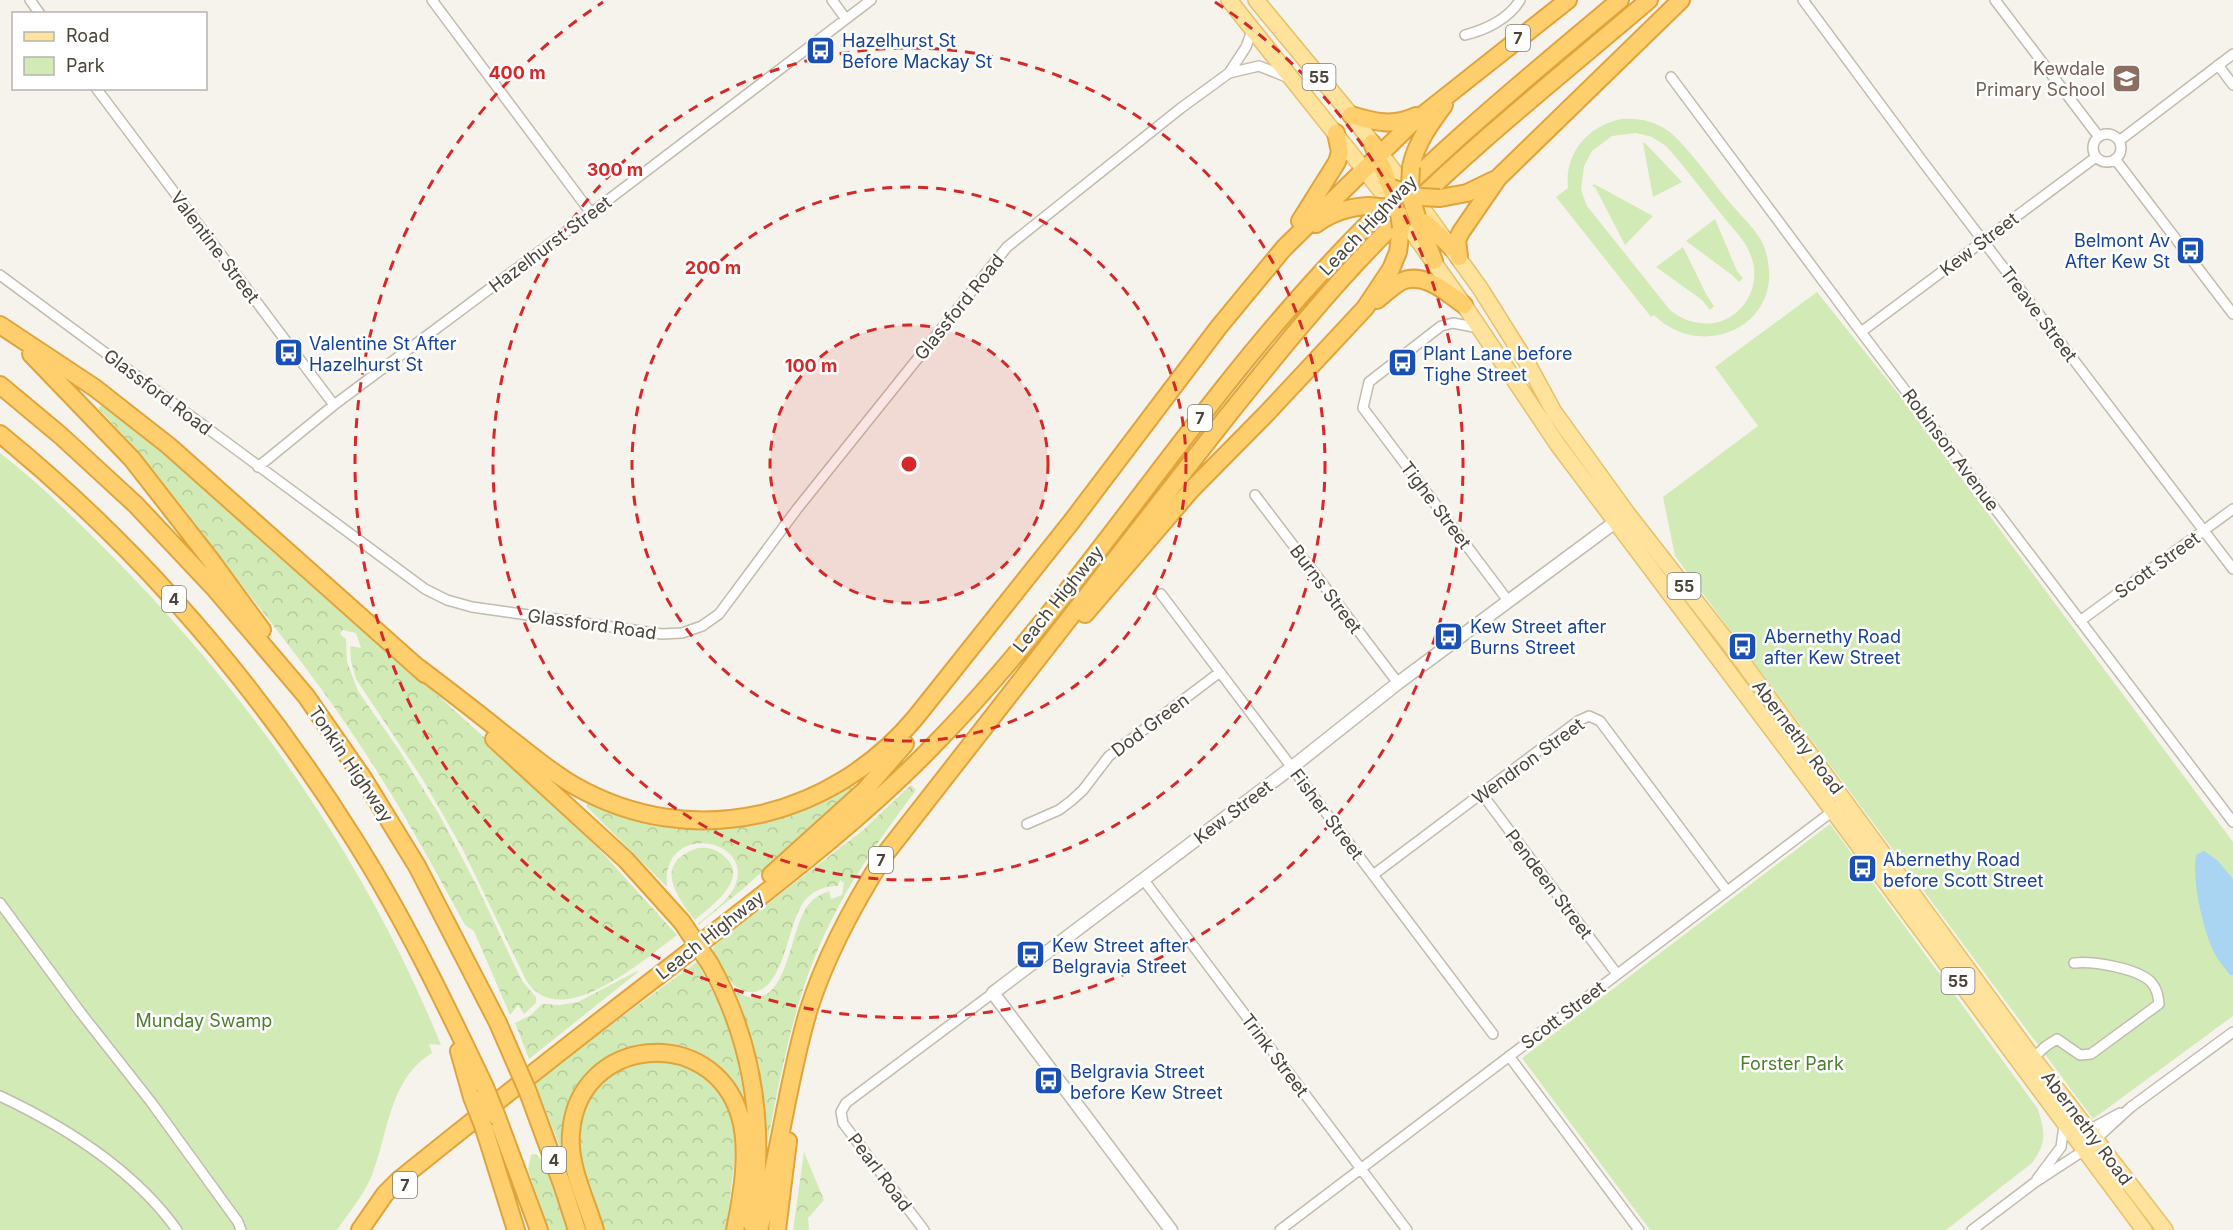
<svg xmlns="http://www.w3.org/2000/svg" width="2233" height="1230" viewBox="0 0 2233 1230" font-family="Inter,sans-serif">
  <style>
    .green { fill: #d2eab5; fill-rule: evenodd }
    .forest { fill: url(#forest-crowns) }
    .water { fill: #a9d4f2 }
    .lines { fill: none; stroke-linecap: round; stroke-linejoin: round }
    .minor-casing { stroke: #c2bbae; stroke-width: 12 }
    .tertiary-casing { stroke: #c2bbae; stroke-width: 15 }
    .primary-casing { stroke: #e6c16a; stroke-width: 18 }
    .motorway-casing { stroke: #e0a43c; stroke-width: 20 }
    .minor { stroke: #fff; stroke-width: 9 }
    .tertiary { stroke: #fff; stroke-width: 12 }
    .primary { stroke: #ffe39c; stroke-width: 15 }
    .motorway { stroke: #ffcf6e; stroke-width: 16 }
    .motorway-bridge-casing { stroke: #e0a43c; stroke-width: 20; stroke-linecap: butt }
    .motorway-bridge { stroke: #ffcf6e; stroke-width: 16 }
    .ring { fill: none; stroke: #d62828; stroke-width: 3; stroke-dasharray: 10 8 }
    .labels { text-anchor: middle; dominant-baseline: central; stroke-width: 5; stroke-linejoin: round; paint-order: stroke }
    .shield { fill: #fff; stroke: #817c74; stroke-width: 1.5 }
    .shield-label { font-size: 16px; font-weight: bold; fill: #4b4439 }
    .transit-label { font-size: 18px; fill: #164399; stroke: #fff; text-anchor: start }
    .education-label { font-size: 18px; fill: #785e54; stroke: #fff; text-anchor: end }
    .street-label { font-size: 18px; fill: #4b4439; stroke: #fff }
    .park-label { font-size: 18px; fill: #4a7f2a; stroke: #fff }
    .centre { fill: #d62828; stroke: #fff; stroke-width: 3 }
    .ring-label { font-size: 18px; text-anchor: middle; font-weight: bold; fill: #d62828; stroke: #fff; stroke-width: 5; stroke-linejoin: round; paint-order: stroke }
  </style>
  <defs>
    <pattern id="forest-crowns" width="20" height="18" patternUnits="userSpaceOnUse" patternTransform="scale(1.5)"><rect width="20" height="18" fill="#d2eab5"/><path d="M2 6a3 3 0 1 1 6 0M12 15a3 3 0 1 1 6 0" fill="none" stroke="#b6ca9c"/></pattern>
  </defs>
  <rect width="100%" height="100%" fill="#f6f3ec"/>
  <!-- green -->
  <path class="green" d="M1621,119C1640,118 1654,121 1670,132C1691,151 1708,176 1726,198C1737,212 1752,225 1761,240C1765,247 1767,255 1768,262C1780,328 1700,361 1654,315L1651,317L1556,197L1568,188C1564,153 1588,126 1621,119ZM1636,133L1652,137L1666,146C1686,168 1703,192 1722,215C1732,228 1746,241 1751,256C1761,282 1748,311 1722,321C1703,327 1685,322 1670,310L1587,206L1581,190L1584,166L1592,151L1612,136Z
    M1643,143H1645L1682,182L1653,197Z
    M1594,184L1653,216L1625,245L1595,187L1592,186Z
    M1715,219L1737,271L1743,278L1739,282L1732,275L1686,241Z
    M1683,247L1707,296L1714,306L1710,310L1702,300L1656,267Z
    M1817,292L1901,397L2233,842V1016L2093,1119L1675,556L1663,497L1758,426L1715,367Z
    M0,453C38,482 73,517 107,551C248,692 366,860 441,1045L429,1044L432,1053C389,1079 389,1132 372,1175C364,1195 349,1212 337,1230H0Z
    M1830,824L2038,1109C2045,1133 2047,1142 2032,1163L1946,1230H1650L1522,1058Z"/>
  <!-- forest -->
  <path class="forest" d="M103,404L180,463L495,747L579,827L677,935C645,959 559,1035 526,980L462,848L423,780L356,679L351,661L350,646L361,648L356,633L343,630L340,634L346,639L347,662L358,691L399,750L440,816L478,888L522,981L536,997V1003L524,1014L518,1005L510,1015L474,931L465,925C432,865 400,805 362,748C322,686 275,628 230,570C188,514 147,459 98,408Z
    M853,782L856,786L743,889L698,925V924C710,913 727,902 734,888C758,838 660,820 667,887L586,806L592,800L705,824Z
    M911,785L916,790C885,832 854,874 831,921C795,992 781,1072 766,1150L763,1149L729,988C790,1028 786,931 809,904C815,897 822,894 829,891L831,899L842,895L844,883L840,880L838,886C825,886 814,890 805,900C787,922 785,991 752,992C730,992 722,967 713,951L714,945L862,831Z
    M698,848C708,847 716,849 724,856C751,879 711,906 695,920C675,895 653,863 698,848Z
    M697,962L723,1011L734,1040L746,1109L744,1110C738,1094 731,1078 719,1066C670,1020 585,1047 566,1109C562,1121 563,1133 564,1146L560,1147L534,1081Z
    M637,971L638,972L529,1059L515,1023L531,1015L542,1004L560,1005L578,1002Z
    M663,1057L713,1079L729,1109L734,1133L735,1157L726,1230H604L585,1176L577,1141L587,1097L613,1070Z
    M804,1152L824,1200L808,1218L809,1230H793Z
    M535,1154L546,1163L569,1230H549L528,1170L531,1155Z"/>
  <!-- water -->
  <path class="water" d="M2204,851L2218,861L2233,879V975H2230C2226,969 2220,963 2216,956C2203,932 2192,882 2196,855Z"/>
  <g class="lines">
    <defs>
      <path id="minor" d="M30,0L40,14
        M432,0L591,213
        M832,0L846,19
        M1803,0L1923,162L2233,569
        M1995,0L2099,137
        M1465,35C1485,30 1509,19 1520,0
        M2218,65L2233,85
        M1229,73L1259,66L1289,78
        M1671,77L1861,332L2233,822
        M96,88L334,405
        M2093 148a14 14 0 1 1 28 0a14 14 0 1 1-28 0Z
        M2119,141L2233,54
        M2115,159L2233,314
        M0,275L425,589L447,600L472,607L662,634L682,633L702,626L719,614L797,509L1007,247L1181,108L1229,73L1246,47L1253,28
        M1479,328L1453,323L1441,326L1369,382L1363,408L1509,602
        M1861,332L2096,157
        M258,467L334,405L591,213L871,0
        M1255,495L1398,683
        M1161,594L1493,1034
        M2080,621L2233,509
        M1482,794L1617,974
        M1027,824L1059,810L1071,801L1083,790L1109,756L1220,672
        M1373,875L1578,721L1589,716L1600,721L1727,891
        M1143,879L1407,1230
        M0,903L81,1013L151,1102L238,1222L241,1230
        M1509,1056L1639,1230
        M2033,1058L2046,1046L2057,1039L2080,1055L2091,1054L2159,1004C2158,995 2157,989 2151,982C2137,968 2093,961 2074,963
        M0,1096C66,1127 134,1170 177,1230
        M2085,1132L2120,1113
        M2037,1179L2061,1147L2064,1126
        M924,1230L843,1123L841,1112L846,1103L993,993
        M1280,1230L1846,801
        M1972,1230L2034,1183L2083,1151L2131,1107L2233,1032"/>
      <path id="tertiary" d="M1171,1230L993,993L1291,768L1398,683L1622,517"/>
      <path id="primary" d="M1229,0L1385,196
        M1256,0L1351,115L1399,178
        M1422,208L1480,288L1529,366L1554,412L1627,513L1730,645L2033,1058L2165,1230
        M1403,219L1464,305L1558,445L1833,811L2144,1230"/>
      <path id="motorway" d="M1351,115C1374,122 1393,127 1416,116
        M1372,143L1394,196
        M1411,167C1416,143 1430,124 1444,105
        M1440,198L1467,193L1494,180
        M1414,216L1426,223L1452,248
        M1417,217L1434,261
        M1300,221L1337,162L1340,152L1336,133
        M1316,224C1331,213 1349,207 1368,206
        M1459,257L1457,240L1461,232L1498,178L1681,0
        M1377,300C1384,294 1392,287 1400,282C1423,270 1447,293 1464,305
        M0,325L95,388L169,446L425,674
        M31,354L132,459L210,559L262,630
        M0,385L60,435L135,504L216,590L306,696L363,778L417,866L498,1023
        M0,434C140,548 258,686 354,839C404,918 445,1003 485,1087
        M1085,614L1191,490L1267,413L1365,308L1391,269L1398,252L1401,227
        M419,668C448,690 477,712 505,735C528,752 550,772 575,786C693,853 832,818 916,717L1072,521L1218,328L1284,248L1410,125L1568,0
        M494,739L626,860L682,922
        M771,875L864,791L905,744
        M710,964C755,1045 766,1133 751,1223
        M459,1051L472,1097
        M528,1092L562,1184L577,1230
        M497,1117L539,1230
        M484,1128L516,1230
        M360,1230L385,1194L399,1180C490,1107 582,1034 675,963C763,894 853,828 931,748C1071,606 1177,432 1311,284C1405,179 1512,90 1620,0
        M595,1230C586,1200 568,1165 571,1133C578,1036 712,1023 740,1116C750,1151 742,1195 735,1230
        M759,1230C779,1158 787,1083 808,1012C825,956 855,902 886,853L1225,419C1277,354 1330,288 1389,229C1470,147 1561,75 1649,0
        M777,1230L788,1141"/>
    </defs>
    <!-- minor casing -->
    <use href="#minor" class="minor-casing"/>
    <!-- tertiary casing -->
    <use href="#tertiary" class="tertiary-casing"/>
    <!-- primary casing -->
    <use href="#primary" class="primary-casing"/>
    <!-- motorway casing -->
    <use href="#motorway" class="motorway-casing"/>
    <!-- minor -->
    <use href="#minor" class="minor"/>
    <!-- tertiary -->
    <use href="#tertiary" class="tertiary"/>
    <!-- primary -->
    <use href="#primary" class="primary"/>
    <!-- motorway -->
    <use href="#motorway" class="motorway"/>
    <defs>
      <path id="motorway-bridge" d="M1392,188L1406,193
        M1410,188L1411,167
        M1420,197L1440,198
        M1412,201L1417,217
        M1368,206L1390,208
        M1399,214L1401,227
        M682,922L710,964
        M498,1023L528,1092
        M485,1087L497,1117
        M472,1097L484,1128"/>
    </defs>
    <!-- motorway-bridge casing -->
    <use href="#motorway-bridge" class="motorway-bridge-casing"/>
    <!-- motorway-bridge -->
    <use href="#motorway-bridge" class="motorway-bridge"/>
  </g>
  <!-- distance rings -->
  <circle cx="909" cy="464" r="139" fill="#d62828" fill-opacity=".12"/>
  <g class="ring">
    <circle cx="909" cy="464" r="139"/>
    <circle cx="909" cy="464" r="277"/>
    <circle cx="909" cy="464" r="416"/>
    <path d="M1215 2A554 554 0 1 1 603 2"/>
  </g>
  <!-- icons -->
  <defs>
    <symbol id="bus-square" viewBox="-11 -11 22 22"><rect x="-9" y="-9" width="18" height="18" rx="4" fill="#1a4fb4" stroke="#fff"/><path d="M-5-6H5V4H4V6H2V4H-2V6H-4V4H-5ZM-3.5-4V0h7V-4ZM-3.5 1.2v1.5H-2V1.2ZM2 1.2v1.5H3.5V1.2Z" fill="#fff"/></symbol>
    <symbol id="school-square" viewBox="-11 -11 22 22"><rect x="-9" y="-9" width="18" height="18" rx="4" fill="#8d6e63" stroke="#fff"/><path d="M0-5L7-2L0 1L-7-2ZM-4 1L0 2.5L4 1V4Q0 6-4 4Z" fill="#fff"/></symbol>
  </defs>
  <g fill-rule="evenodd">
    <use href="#bus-square" x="804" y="34" width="33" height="33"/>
    <use href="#school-square" x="2110" y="62" width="33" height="33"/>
    <use href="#bus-square" x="2174" y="234" width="33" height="33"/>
    <use href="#bus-square" x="272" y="336" width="33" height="33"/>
    <use href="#bus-square" x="1386" y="346" width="33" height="33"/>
    <use href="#bus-square" x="1432" y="620" width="33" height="33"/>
    <use href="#bus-square" x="1726" y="630" width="33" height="33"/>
    <use href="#bus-square" x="1846" y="852" width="33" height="33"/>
    <use href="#bus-square" x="1014" y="938" width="33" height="33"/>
    <use href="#bus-square" x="1032" y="1064" width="33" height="33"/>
  </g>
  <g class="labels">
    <!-- shield labels -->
    <g class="shield">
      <rect x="1506" y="25" width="24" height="26" rx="4.5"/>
      <rect x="1302.5" y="64" width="33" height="26" rx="4.5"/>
      <rect x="1188" y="405" width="24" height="26" rx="4.5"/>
      <rect x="1667.5" y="573" width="33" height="26" rx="4.5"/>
      <rect x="162" y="586" width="24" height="26" rx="4.5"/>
      <rect x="869" y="847" width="24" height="26" rx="4.5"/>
      <rect x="1941.5" y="968" width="33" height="26" rx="4.5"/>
      <rect x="542" y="1147" width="24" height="26" rx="4.5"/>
      <rect x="393" y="1172" width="24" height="26" rx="4.5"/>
    </g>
    <g class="shield-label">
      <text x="1518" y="38">7</text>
      <text x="1319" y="77">55</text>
      <text x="1200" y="418">7</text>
      <text x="1684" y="586">55</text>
      <text x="174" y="599">4</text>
      <text x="881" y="860">7</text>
      <text x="1958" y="981">55</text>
      <text x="554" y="1160">4</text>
      <text x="405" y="1185">7</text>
    </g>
    <!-- transit labels -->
    <g class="transit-label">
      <text x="842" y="40">Hazelhurst St<tspan x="842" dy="21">Before Mackay St</tspan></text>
      <text x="2170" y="240" text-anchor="end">Belmont Av<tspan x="2170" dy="21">After Kew St</tspan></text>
      <text x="309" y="343">Valentine St After<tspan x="309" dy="21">Hazelhurst St</tspan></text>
      <text x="1423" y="353">Plant Lane before<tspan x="1423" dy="21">Tighe Street</tspan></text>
      <text x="1470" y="626">Kew Street after<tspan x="1470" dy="21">Burns Street</tspan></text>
      <text x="1764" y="636">Abernethy Road<tspan x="1764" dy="21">after Kew Street</tspan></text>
      <text x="1883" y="859">Abernethy Road<tspan x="1883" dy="21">before Scott Street</tspan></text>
      <text x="1052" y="945">Kew Street after<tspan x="1052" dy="21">Belgravia Street</tspan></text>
      <text x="1070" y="1071">Belgravia Street<tspan x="1070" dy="21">before Kew Street</tspan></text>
    </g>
    <!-- education labels -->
    <g class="education-label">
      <text x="2105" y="68">Kewdale<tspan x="2105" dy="21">Primary School</tspan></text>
    </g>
    <!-- street labels -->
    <g class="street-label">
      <text transform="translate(1368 225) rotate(-46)">Leach Highway</text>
      <text transform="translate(550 244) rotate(-37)">Hazelhurst Street</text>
      <text transform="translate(1979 244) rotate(-37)">Kew Street</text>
      <text transform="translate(215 247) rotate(53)">Valentine Street</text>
      <text transform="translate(959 307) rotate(-51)">Glassford Road</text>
      <text transform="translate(2039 314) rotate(53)">Treave Street</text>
      <text transform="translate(158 392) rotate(37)">Glassford Road</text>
      <text transform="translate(1951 450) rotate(53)">Robinson Avenue</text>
      <text transform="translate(1436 505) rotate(53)">Tighe Street</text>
      <text transform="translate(2157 565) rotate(-36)">Scott Street</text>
      <text transform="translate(1326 589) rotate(53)">Burns Street</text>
      <text transform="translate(1058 599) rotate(-51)">Leach Highway</text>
      <text transform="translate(592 624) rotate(8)">Glassford Road</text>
      <text transform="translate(1150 725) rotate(-37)">Dod Green</text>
      <text transform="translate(1798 737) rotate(53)">Abernethy Road</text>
      <text transform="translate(1528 761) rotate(-36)">Wendron Street</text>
      <text transform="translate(351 764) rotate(56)">Tonkin Highway</text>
      <text transform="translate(1233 812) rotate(-37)">Kew Street</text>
      <text transform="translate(1327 814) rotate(53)">Fisher Street</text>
      <text transform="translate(1549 884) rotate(53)">Pendeen Street</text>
      <text transform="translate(710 935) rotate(-38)">Leach Highway</text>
      <text transform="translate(1563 1015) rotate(-37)">Scott Street</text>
      <text transform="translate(1275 1055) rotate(53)">Trink Street</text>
      <text transform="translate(2087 1128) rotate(53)">Abernethy Road</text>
      <text transform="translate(880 1172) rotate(53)">Pearl Road</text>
    </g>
    <!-- park labels -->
    <g class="park-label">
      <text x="204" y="1020">Munday Swamp</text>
      <text x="1792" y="1063">Forster Park</text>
    </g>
  </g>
  <circle cx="909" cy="464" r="9" class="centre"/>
  <g class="ring-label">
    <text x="517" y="79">400 m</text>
    <text x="615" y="176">300 m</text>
    <text x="713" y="274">200 m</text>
    <text x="811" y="372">100 m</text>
  </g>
  <!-- legend -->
  <rect x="12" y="12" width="195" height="78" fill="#ffffff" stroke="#b7b4b0" stroke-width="1.5"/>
  <rect x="24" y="32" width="30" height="9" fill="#ffe39c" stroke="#b7b4b0" stroke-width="1.5"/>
  <text x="66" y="42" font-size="18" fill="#4b4439">Road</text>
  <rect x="24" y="57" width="30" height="18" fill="#d2eab5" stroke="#b7b4b0" stroke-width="1.5"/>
  <text x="66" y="72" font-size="18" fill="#4b4439">Park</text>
</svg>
